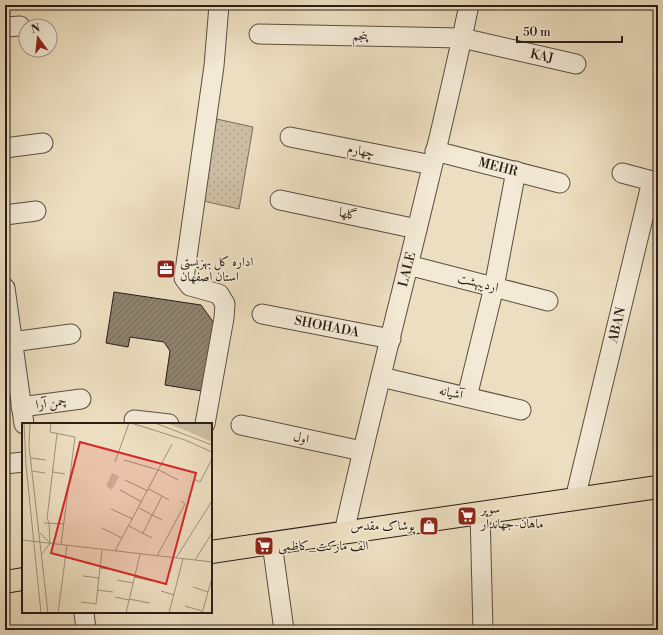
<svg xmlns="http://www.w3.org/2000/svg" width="663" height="635" viewBox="0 0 663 635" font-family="'Libre Bodoni',Amiri,serif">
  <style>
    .park { fill: url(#park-dots); stroke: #7a6e5c }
    .building { fill: url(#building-hatch); stroke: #291e15 }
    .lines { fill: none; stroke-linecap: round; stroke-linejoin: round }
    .minor-casing { stroke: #5a4e40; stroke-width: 21 }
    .major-casing { stroke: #291e15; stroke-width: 24 }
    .minor { stroke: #f3ead6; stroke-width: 19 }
    .major { stroke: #ecdec0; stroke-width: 22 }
    .labels { text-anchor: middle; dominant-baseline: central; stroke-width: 3; stroke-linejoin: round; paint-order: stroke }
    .street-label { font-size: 13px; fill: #291e15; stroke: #f3ead6 }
    .poi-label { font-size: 13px; fill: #291e15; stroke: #f3ead6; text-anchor: start }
    .inset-road { fill: none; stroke: #9e917c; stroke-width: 1 }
    .view { fill: #d62828; fill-opacity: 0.15; stroke: #d62828; stroke-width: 2 }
    .inset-edge { fill: none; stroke: #291e15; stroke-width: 2 }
  </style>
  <defs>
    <pattern id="park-dots" width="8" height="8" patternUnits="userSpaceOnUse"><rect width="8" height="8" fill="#cbbda3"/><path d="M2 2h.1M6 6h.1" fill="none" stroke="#aea28b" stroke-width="1.8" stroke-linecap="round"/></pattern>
    <pattern id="building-hatch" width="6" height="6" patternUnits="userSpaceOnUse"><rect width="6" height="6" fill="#8e826e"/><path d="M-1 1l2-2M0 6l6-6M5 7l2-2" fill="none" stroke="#746a59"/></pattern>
  </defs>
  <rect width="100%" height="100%" fill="#ecdec0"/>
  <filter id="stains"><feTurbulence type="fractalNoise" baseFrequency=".005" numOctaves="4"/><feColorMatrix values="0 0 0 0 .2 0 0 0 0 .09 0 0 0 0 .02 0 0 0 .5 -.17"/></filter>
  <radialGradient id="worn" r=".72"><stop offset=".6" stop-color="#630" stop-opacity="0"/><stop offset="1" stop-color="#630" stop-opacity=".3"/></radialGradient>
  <!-- park -->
  <path class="park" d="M212,118L253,127L239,209L199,200Z"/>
  <!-- building -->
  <path class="building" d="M114,292L201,305L214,323L202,391L165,385L170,351L164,342L130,337L128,347L106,343Z"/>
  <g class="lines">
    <defs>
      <g id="minor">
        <path d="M5,27L20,26"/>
        <path id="s1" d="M259,34L462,38L576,64"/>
        <path d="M290,137L432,165"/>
        <path d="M5,148L43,143"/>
        <path id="s2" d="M435,151L560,183"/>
        <path d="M280,200L417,229"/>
        <path d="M5,215L36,211"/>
        <path d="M408,265L548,301"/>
        <path d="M5,288L24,424"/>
        <path id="s3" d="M262,314L391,339"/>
        <path d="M12,342L71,334"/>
        <path d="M381,377L521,410"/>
        <path d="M467,397L494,287L516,171"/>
        <path d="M21,407L81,399"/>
        <path d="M135,424L134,420L169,424"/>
        <path d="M205,424L224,318L225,304L219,294L190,286L184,278L214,66L219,5"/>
        <path d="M241,425L362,451"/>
        <path d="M5,464L23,462"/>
        <path id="s4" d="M575,499L652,181L622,173"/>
        <path d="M480,513L483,630"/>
        <path id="s5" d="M344,533C383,356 432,182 469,5"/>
        <path d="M272,543L284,630"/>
        <path d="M84,612L86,630"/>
      </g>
      <path id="major" d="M211,552L658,487
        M5,582L23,579"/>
    </defs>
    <!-- minor casing -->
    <use href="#minor" class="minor-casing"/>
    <!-- major casing -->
    <use href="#major" class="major-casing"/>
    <!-- minor -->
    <use href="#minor" class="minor"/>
    <!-- major -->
    <use href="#major" class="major"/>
  </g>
  <!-- icons -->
  <defs>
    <symbol id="office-square" viewBox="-11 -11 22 22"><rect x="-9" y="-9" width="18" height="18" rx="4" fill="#8f2418" stroke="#f3ead6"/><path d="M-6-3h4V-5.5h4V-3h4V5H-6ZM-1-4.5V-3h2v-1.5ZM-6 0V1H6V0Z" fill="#fff"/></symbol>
    <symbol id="supermarket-square" viewBox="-11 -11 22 22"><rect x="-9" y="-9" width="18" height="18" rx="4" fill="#8f2418" stroke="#f3ead6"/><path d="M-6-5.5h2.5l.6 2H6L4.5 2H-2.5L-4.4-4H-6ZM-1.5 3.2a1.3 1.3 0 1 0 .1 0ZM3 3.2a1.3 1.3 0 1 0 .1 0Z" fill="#fff"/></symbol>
    <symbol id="shop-square" viewBox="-11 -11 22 22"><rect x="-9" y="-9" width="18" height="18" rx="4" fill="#8f2418" stroke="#f3ead6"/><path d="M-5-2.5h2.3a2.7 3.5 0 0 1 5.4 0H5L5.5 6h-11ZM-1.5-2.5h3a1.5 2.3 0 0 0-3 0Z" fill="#fff"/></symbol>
  </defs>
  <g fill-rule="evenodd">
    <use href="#office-square" x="155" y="258" width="22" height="22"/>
    <use href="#supermarket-square" x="456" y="505" width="22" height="22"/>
    <use href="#shop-square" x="418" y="515" width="22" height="22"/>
    <use href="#supermarket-square" x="253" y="535" width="22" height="22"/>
  </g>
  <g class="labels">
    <!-- street labels -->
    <g class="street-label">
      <text transform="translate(360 36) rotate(1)">پنجم</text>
      <text stroke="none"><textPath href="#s1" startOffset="285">KAJ</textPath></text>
      <text transform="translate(361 151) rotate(11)">چهارم</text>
      <text stroke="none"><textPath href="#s2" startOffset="65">MEHR</textPath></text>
      <text transform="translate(348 214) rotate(12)">گلها</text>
      <text stroke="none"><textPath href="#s5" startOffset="271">LALE</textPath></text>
      <text transform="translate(478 283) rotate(14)">اردیبهشت</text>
      <text stroke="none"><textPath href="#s4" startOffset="179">ABAN</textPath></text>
      <text stroke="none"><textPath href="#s3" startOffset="66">SHOHADA</textPath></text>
      <text transform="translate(451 393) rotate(13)">آشیانه</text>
      <text transform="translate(51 403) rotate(-8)">چمن آرا</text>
      <text transform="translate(301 438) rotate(12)">اول</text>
    </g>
    <!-- poi labels -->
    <g class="poi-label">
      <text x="180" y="262">اداره کل بهزیستی<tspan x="180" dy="15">استان اصفهان</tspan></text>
      <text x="481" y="509">سوپر<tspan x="481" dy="15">ماهان-جهاندار</tspan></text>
      <text x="415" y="526" text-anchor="end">پوشاک مقدس</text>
      <text x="278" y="546">الف مارکت_کاظمی</text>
    </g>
  </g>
  <!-- overview -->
  <g transform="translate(22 423)">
    <rect width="190" height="190" fill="#ecdec0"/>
    <path d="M144,0H190V19L165,8ZM90,50L97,53L90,67L84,63Z" fill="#cbbda3"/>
    <path class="inset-road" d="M2,0L4,42L19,190M8,0L7,23L26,190M29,0L28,9L53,14L39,122M109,0L163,17L190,29M133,0L190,22M9,35L24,37M102,37L137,47L156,57M93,39L107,0M10,48L23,50M31,49L43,51M172,56L178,59L190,36M103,57L126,68M127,66L147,77M98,67L120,79M117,85L140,97M89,86L111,96M22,100L42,101M107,103L130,115M80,105L100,115M18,110L28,120L20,131M121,110L140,73M0,117L190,139M28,120L27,99L25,96L35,11M93,128L150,21M135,133L163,81L159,78M154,135L190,78M173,137L190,110M78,145L93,147M61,153L77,155M112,154L130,158M95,157L111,160M171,164L186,169M75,167L91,169M139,168L152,172M93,174L107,177M107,176L128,180M59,179L74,181L80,127M163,183L180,188M36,190L45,122M104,190L118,131M147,190L161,136M180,190L190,155"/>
    <path class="view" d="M58,19L174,50L144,161L29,130Z"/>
    <rect width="190" height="190" class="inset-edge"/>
  </g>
  <!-- margin -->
  <rect width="663" height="635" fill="none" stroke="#ecdec0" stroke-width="20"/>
  <rect x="6" y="6" width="651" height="623" fill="none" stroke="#291e15" stroke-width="2"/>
  <rect x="10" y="10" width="643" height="615" fill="none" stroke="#291e15"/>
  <!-- north arrow -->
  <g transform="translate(38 38) rotate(345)"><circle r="19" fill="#f3ead6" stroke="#a29889"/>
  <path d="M0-3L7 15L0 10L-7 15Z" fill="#8f2418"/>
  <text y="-6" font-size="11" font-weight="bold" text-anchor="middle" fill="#291e15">N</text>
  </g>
  <!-- scale -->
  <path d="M517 36v6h105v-6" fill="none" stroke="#291e15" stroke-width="2"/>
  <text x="523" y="36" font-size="12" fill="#291e15" stroke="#f3ead6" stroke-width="3" paint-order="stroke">50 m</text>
  <rect width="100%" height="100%" filter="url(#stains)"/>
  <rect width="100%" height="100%" fill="url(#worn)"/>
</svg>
